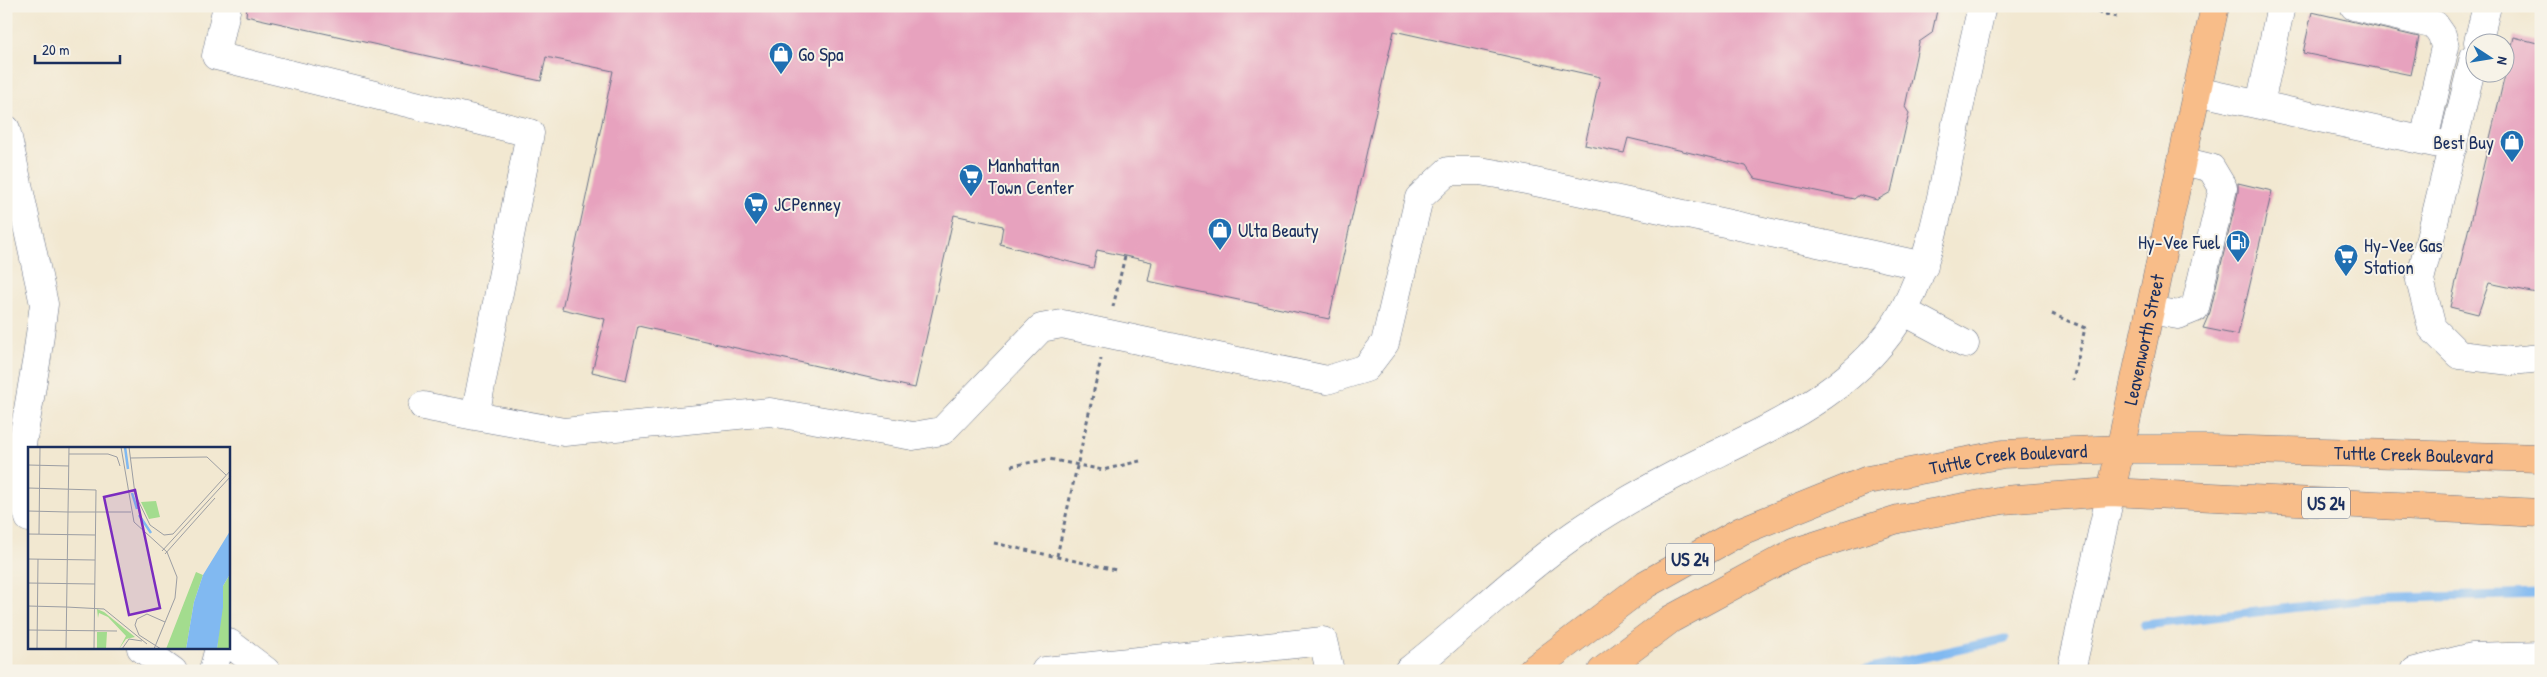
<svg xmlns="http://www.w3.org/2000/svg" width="2547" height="677" viewBox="0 0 2547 677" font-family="'Patrick Hand',sans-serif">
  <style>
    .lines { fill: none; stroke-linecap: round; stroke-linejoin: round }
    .stream { stroke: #81b9f1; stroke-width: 9 }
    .building { fill: #e7a2be }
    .minor-casing { stroke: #667086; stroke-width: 29 }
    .major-casing { stroke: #667086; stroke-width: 29 }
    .highway-casing { stroke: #667086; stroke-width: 29 }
    .path { stroke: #667086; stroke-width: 3; stroke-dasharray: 4 4; stroke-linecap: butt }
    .minor { stroke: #fff; stroke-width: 28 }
    .major { stroke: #f8bd89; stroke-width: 28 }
    .highway { stroke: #f8bd89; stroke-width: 28 }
    .labels { text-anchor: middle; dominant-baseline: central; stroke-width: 4; stroke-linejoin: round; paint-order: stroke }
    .shield { fill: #f7f3e8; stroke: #5d6a87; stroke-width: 1 }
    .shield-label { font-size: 18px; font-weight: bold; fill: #1b2f5e }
    .poi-label { font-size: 19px; fill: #1b2f5e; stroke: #f7f3e8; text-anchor: start }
    .street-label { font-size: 19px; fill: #1b2f5e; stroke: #f7f3e8 }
    .inset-river { fill: none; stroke: #81b9f1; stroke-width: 2.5 }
    .inset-road { fill: none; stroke: #9c9ea3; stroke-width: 1 }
    .view { fill: #7b2cbf; fill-opacity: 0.15; stroke: #7b2cbf; stroke-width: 2.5 }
    .inset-edge { fill: none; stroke: #1b2f5e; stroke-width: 2.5 }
  </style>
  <rect width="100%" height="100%" fill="#f7f3e8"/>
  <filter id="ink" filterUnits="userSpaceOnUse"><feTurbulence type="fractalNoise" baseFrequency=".02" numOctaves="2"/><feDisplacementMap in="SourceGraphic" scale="10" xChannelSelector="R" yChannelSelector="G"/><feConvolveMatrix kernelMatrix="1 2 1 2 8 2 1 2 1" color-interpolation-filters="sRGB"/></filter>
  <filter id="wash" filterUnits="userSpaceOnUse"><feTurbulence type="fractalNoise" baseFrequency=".0096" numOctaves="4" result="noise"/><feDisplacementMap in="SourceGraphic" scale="20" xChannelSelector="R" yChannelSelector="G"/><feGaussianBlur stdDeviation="1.12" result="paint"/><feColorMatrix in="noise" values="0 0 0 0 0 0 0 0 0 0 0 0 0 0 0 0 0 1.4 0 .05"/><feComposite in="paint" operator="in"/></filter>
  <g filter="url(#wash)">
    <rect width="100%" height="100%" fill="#f2e8d1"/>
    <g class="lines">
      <!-- stream -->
      <path class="stream" d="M2144,625L2368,599L2541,594
        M1862,671L2005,639"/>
    </g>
    <g id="blocks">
      <!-- building -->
      <path class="building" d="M247,6H1938L1932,33L1919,42L1905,107L1909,113L1891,192L1877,200L1859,195L1854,199L1754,178L1746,166L1628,138L1624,153L1585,145L1600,77L1394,31L1329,319L1148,281L1152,262L1125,256L1097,250L1093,268L1000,244L1003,226L954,215L915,388L638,326L626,380L592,372L605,319L562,309L613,71L546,57L541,81L246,16Z
        M2312,12L2419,37L2411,75L2303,53Z
        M2514,37L2541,44V294L2489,283L2478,314L2450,307Z
        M2238,183L2272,191L2238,335L2203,328L2210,312L2238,192Z"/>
    </g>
  </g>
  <g filter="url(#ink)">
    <use href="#blocks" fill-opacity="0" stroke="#667086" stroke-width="1"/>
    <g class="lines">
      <defs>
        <path id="minor" d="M227,6L216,56L530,133L475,416L564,432L770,412L913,436L942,431L1041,328L1062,324L1327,380L1366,368L1385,343L1419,198L1448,171H1480L1503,175L1924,266
          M2354,6L2435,25L2442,35L2445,47L2424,140
          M2478,42L2487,6
          M2474,57L2420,280L2432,328L2459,355L2511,361L2541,358
          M2196,91L2453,147
          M2260,104L2281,6
          M6,129L44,304L37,357L20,456V489L29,518
          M2150,310L2178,315L2195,308L2223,188L2211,168L2182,161
          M1903,311L1965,344
          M423,406L475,416
          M229,643L266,671
          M141,648L173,671
          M213,671L219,648
          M1045,671L1323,641L1330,671
          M1408,671C1465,627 1516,575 1575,534C1610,510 1647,489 1684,470C1765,429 1858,394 1904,310C1933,254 1941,195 1954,135C1962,92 1972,49 1982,6
          M2071,671L2111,492
          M2415,671L2472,657L2541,655"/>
        <g id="major">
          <path id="s1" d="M2111,492L2215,6"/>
        </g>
        <g id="highway">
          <path id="s2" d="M1531,671L1646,584L1741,531L1868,480L2003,454L2120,449H2212L2541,458"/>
          <path d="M1602,671L1671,619L1795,552L1898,519L2003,500L2111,492L2541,513"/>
        </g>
      </defs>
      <!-- minor casing -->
      <use href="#minor" class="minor-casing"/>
      <!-- major casing -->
      <use href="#major" class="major-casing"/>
      <!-- highway casing -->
      <use href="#highway" class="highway-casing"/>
      <!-- path -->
      <path class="path" d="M2074,6L2120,18
        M1113,307L1125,256
        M2052,314L2085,328L2073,380
        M1011,466L1049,459L1103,470L1140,461
        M994,543L1116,570
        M1057,556L1101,359"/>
      <!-- minor -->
      <use href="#minor" class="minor"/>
      <!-- major -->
      <use href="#major" class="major"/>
      <!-- highway -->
      <use href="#highway" class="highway"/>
    </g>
  </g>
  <!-- icons -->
  <defs>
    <symbol id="shop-pin" viewBox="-11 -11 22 30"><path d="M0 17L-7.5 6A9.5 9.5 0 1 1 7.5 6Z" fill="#1f6fb2" stroke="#f7f3e8"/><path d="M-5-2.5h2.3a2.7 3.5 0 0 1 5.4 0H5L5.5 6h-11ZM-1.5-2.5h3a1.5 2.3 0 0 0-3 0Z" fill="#fff"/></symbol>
    <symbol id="supermarket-pin" viewBox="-11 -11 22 30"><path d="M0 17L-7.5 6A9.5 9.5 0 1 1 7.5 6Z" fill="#1f6fb2" stroke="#f7f3e8"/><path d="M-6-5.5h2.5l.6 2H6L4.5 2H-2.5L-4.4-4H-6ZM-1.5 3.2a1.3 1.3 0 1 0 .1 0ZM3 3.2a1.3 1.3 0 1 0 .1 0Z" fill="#fff"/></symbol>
    <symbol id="fuel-pin" viewBox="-11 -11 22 30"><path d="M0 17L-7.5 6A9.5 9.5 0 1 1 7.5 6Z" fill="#1f6fb2" stroke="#f7f3e8"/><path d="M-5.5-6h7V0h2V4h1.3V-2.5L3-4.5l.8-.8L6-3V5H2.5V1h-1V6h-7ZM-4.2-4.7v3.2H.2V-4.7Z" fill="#fff"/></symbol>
  </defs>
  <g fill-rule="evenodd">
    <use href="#shop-pin" x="767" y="40" width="28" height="38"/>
    <use href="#shop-pin" x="2498" y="128" width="28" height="38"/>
    <use href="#supermarket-pin" x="957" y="162" width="28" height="38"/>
    <use href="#supermarket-pin" x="742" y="190" width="28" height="38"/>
    <use href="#shop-pin" x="1206" y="216" width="28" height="38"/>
    <use href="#fuel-pin" x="2224" y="228" width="28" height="38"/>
    <use href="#supermarket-pin" x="2332" y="242" width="28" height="38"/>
  </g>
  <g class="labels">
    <!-- shield labels -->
    <g class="shield">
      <rect x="2302" y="487.5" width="48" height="31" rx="4"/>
      <rect x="1666" y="543.5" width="48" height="31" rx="4"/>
    </g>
    <g class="shield-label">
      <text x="2326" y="503">US 24</text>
      <text x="1690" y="559">US 24</text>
    </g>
    <!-- poi labels -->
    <g class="poi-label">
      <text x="798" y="54">Go Spa</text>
      <text x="2494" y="142" text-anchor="end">Best Buy</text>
      <text x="988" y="165">Manhattan<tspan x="988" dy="22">Town Center</tspan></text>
      <text x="774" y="204">JCPenney</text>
      <text x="1238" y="230">Ulta Beauty</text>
      <text x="2220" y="242" text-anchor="end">Hy-Vee Fuel</text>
      <text x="2364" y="245">Hy-Vee Gas<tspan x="2364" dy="22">Station</tspan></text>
    </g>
    <!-- street labels -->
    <g class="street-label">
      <text stroke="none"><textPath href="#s1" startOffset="156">Leavenworth Street</textPath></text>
      <text stroke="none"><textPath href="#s2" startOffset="938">Tuttle Creek Boulevard</textPath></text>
      <text stroke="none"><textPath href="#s2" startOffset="532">Tuttle Creek Boulevard</textPath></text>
    </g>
  </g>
  <!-- overview -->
  <g transform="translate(28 447)">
    <rect width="202" height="202" fill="#f2e8d1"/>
    <path d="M128,54L132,70L121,72L113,55ZM69,162L76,165L107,190L98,192L91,202L98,189L80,170L71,166L70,171Z" fill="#a3dc8e"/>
    <path d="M168,125L175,128L166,155L158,202H138ZM202,127V202H189L195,139ZM69,185H79L78,202H69Z" fill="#a3dc8e"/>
    <path d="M202,84V127L195,139V160L189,202H158L166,155L175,128Z" fill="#81b9f1"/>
    <path class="inset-river" d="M97,0L100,22M104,46L109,62M111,68L123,86"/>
    <path class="inset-road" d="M93,0L106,75L139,105L149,130L147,151L126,202M101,0L107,47L122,78L136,88L145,87L203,23M41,7H80M80,7L89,10L92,19M102,11L179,10L198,28M0,18L41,19M0,41L68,43L66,202M0,64L40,65M40,65H103M0,87L67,88M11,87L12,0M134,104L203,29M137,107L187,51M0,112L67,113M0,136L67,137M0,159L38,160M38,160L76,162L119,197M0,183L89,184M9,202L10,112M38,202L41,0M94,202L101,192L114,194M133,202L111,188L107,178L109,172L119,167L137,175"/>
    <path class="view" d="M107,43L132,161L101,168L76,50Z"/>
    <rect width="202" height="202" class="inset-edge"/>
  </g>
  <!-- margin -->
  <rect width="2547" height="677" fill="none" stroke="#f7f3e8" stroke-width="25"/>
  <!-- north arrow -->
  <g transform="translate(2490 58) rotate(102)"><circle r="24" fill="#f7f3e8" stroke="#9fa5b1"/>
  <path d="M0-4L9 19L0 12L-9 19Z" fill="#1f6fb2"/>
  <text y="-8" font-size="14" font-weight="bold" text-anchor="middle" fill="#1b2f5e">N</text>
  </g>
  <!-- scale -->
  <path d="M35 55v8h85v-8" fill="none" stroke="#1b2f5e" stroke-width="2.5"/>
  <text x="42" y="55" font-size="15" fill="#1b2f5e" stroke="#f7f3e8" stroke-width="4" paint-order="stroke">20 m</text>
</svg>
